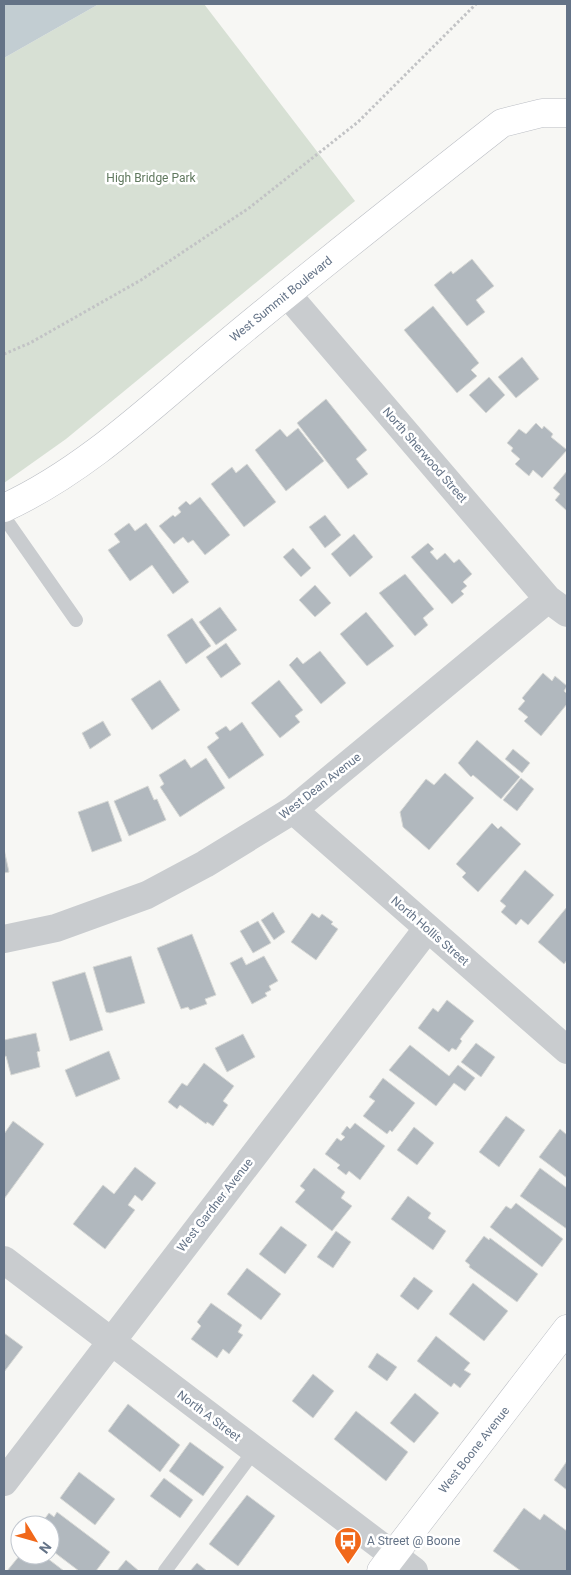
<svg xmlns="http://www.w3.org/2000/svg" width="571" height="1575" viewBox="0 0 571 1575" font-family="Roboto,sans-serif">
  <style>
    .green { fill: #d7e0d4 }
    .water { fill: #c2cdd2 }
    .building { fill: #b1b8be; stroke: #d8d9d6 }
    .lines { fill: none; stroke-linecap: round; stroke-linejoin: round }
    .secondary-casing { stroke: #bbbec4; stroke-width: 29 }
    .path { stroke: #c2c3c5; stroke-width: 3; stroke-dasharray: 2.5 2.5; stroke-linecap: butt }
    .lane { stroke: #c9cccf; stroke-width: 14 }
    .street { stroke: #c9cccf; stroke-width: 28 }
    .secondary { stroke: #fff; stroke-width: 28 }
    .labels { text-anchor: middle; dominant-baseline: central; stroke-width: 5; stroke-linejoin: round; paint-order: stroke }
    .park-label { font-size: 12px; fill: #61795f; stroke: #fff }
    .street-label { font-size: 12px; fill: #647387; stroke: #fff }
    .poi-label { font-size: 12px; fill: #647387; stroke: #fff; text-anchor: start }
  </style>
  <rect width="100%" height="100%" fill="#f7f7f4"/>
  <!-- green -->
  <path class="green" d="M99,4H204L355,201L66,439L4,483V58Z"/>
  <!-- water -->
  <path class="water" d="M4,4H99L4,58Z"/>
  <!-- building -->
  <path class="building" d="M472,259L494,286L476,300L485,312L467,326L434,285L451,271L453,274Z
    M433,306L479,363L471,370L477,376L457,393L404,330Z
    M522,357L539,379L516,398L498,377Z
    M489,377L505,395L486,413L469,395Z
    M326,399L367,450L356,459L368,474L348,489L297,423Z
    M536,423L542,429L544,426L553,434L551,437L567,450L542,478L533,470L529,476L515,464L520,459L511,451L513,448L507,443L519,429L526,434Z
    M298,428L324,461L286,491L255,450L280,429L287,437Z
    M247,464L276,502L244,527L211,484L232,467L236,473Z
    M567,471V511L555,500L560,494L553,488Z
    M200,497L230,535L205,555L193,540L188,543L183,537L174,544L159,526L173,515L175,517L181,512L178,508L186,501L190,505Z
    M325,515L341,535L325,548L309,527Z
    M129,523L135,531L146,523L189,582L173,594L152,565L130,581L108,550L120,542L114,534Z
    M354,534L373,557L350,577L331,554Z
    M428,543L434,549L430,552L437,560L445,553L454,563L459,559L472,574L463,582L467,586L461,591L464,594L452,604L411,557Z
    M293,548L311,568L301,577L283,557Z
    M405,574L434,609L423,618L428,625L415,636L379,593Z
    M315,585L331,603L315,617L299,600Z
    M220,607L237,630L216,645L199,622Z
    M366,612L394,646L367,666L340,634Z
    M192,618L211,646L186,664L167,635Z
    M226,643L241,664L221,678L206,657Z
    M320,651L346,683L321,704L289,665L297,657L303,664Z
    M543,673L552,681L555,676L567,686L564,691L567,694V704L541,736L524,721L528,717L518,709L525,701L522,698Z
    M160,680L180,710L152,730L131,699Z
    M279,680L303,710L295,716L300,722L280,738L251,703Z
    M103,721L111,735L90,749L82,733Z
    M242,722L264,755L229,779L207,747L219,738L215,733L226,726L230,731Z
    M477,740L520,777L501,799L473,775L471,777L458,763Z
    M513,749L530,763L522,773L505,759Z
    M206,758L225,788L180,817L160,787L164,784L159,775L185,759L191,768Z
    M445,773L474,798L429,850L403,827L400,812L426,779L434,785Z
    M521,778L534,789L517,811L503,800Z
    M148,786L154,800L157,799L166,820L129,836L114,801Z
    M108,801L122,841L92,852L78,812Z
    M492,823L498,829L501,826L521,844L478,892L462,877L466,873L456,864Z
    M4,849L9,872L4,873Z
    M525,870L554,895L528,925L521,919L516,925L501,912L506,906L500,901Z
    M567,907V960L564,964L538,942Z
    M273,912L285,932L274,940L261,920Z
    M312,913L319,918L322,914L333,922L331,924L338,929L316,960L291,942Z
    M258,921L271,943L253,953L240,931Z
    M192,934L216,995L205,999L207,1004L190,1010L188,1007L181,1009L157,948Z
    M131,956L145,1003L110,1013L106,1012L93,967Z
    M264,956L278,981L269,986L271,990L265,993L267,996L252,1004L230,963L242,957L246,965Z
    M85,972L103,1030L70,1041L52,982Z
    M447,1000L474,1021L460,1039L462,1041L456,1050L452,1048L449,1052L418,1028L433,1008L438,1012Z
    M36,1033L40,1051L37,1052L40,1067L11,1075L6,1056L4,1057V1040Z
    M243,1034L255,1057L227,1072L215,1048Z
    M476,1043L495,1057L481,1077L461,1062Z
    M410,1045L449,1076L458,1065L475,1078L465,1091L454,1083L436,1106L389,1070Z
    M109,1051L120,1079L76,1097L65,1070Z
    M204,1063L234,1086L223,1101L228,1105L213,1126L207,1122L206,1124L180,1105L177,1109L168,1102L182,1083L187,1086Z
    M383,1078L415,1103L392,1132L390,1130L387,1134L363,1116L375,1101L369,1097Z
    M506,1116L525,1130L499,1167L479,1152Z
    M13,1121L44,1144L4,1199V1134Z
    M355,1123L385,1146L360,1180L349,1171L346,1175L337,1168L340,1165L325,1154L337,1138L341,1141L345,1137L341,1134L347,1126L350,1129Z
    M414,1127L434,1143L417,1165L397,1150Z
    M560,1129L567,1135V1178L539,1157Z
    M135,1167L156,1183L142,1201L135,1195L128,1205L135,1210L105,1249L73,1224L103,1185L114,1194Z
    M314,1168L345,1192L341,1198L352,1206L332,1231L295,1202L305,1190L300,1186Z
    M540,1168L567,1188V1229L520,1196Z
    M408,1196L431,1213L428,1218L446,1231L433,1250L391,1219Z
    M516,1203L563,1239L542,1267L490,1227L506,1206L511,1209Z
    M281,1226L307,1245L285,1274L259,1254Z
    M336,1231L351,1242L333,1268L317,1257Z
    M484,1236L489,1240L490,1238L538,1274L517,1302L469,1267L470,1265L465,1261Z
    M247,1268L281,1294L261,1320L227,1294Z
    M414,1277L433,1291L418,1310L400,1296Z
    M473,1283L508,1311L484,1341L449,1314Z
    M211,1303L242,1325L238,1332L243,1335L229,1354L223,1349L217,1358L191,1339L201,1326L197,1322Z
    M4,1333L23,1347L4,1372Z
    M436,1336L470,1363L464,1370L471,1374L460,1388L454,1383L451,1387L417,1361Z
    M377,1353L397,1367L387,1381L368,1367Z
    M313,1374L334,1391L313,1418L292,1401Z
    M415,1393L439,1413L414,1443L390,1423Z
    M128,1404L180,1445L160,1472L108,1431Z
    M356,1411L408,1452L386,1481L334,1439Z
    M190,1442L224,1467L203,1496L169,1471Z
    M567,1461V1490L554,1480Z
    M79,1472L115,1499L95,1525L60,1498Z
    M164,1478L193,1500L180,1518L150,1496Z
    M247,1495L275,1516L238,1566L209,1544Z
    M524,1508L540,1520L544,1514L567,1531V1571H521L493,1551Z
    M57,1512L110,1552L96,1571H79L50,1549V1525H40L49,1513L54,1517Z
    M20,1555H43L64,1571H7Z
    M126,1560L139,1571H117Z
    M197,1563L207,1571H190Z"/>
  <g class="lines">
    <defs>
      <path id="secondary" d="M4,508C87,470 155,403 225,345C316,269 409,196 502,123L542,113H567
        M381,1571L567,1329"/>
    </defs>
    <!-- secondary casing -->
    <use href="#secondary" class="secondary-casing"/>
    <!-- path -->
    <path class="path" d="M4,354L30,343L141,280L249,208L358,122L476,4"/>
    <!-- lane -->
    <path class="lane" d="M4,517L76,620
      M165,1571L254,1451"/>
    <!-- street -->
    <path class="street" d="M287,294L548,599L567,613
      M293,810L567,1050
      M4,939L56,928L147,895L205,864L293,810L548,599
      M4,1260L414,1571
      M4,1482L427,929"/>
    <!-- secondary -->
    <use href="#secondary" class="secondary"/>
  </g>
  <!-- icons -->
  <defs>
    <symbol id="bus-pin" viewBox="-11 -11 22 30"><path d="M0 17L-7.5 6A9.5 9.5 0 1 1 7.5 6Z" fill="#f1681a" stroke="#fff"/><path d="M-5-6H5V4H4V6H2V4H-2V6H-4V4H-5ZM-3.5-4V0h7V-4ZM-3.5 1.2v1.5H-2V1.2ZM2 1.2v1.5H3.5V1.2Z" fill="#fff"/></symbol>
  </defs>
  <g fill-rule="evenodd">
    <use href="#bus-pin" x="332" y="1525" width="32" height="43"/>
  </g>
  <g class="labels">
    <!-- park labels -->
    <g class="park-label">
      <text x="151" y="178">High Bridge Park</text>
    </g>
    <!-- street labels -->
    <g class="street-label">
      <text transform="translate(281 299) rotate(-39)">West Summit Boulevard</text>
      <text transform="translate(425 455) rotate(49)">North Sherwood Street</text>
      <text transform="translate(320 786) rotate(-38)">West Dean Avenue</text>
      <text transform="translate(430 931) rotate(41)">North Hollis Street</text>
      <text transform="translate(215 1205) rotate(-52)">West Gardner Avenue</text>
      <text transform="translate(209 1416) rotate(37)">North A Street</text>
      <text transform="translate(474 1450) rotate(-52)">West Boone Avenue</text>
    </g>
    <!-- poi labels -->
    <g class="poi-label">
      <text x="367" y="1541">A Street @ Boone</text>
    </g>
  </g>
  <!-- border -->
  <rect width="571" height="1575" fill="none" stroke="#647387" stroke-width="10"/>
  <!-- north arrow -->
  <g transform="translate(35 1540) rotate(127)"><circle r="24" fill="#ffffff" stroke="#c1c7cf"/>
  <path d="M0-4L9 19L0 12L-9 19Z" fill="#f1681a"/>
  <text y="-8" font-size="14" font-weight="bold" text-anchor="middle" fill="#647387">N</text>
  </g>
</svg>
